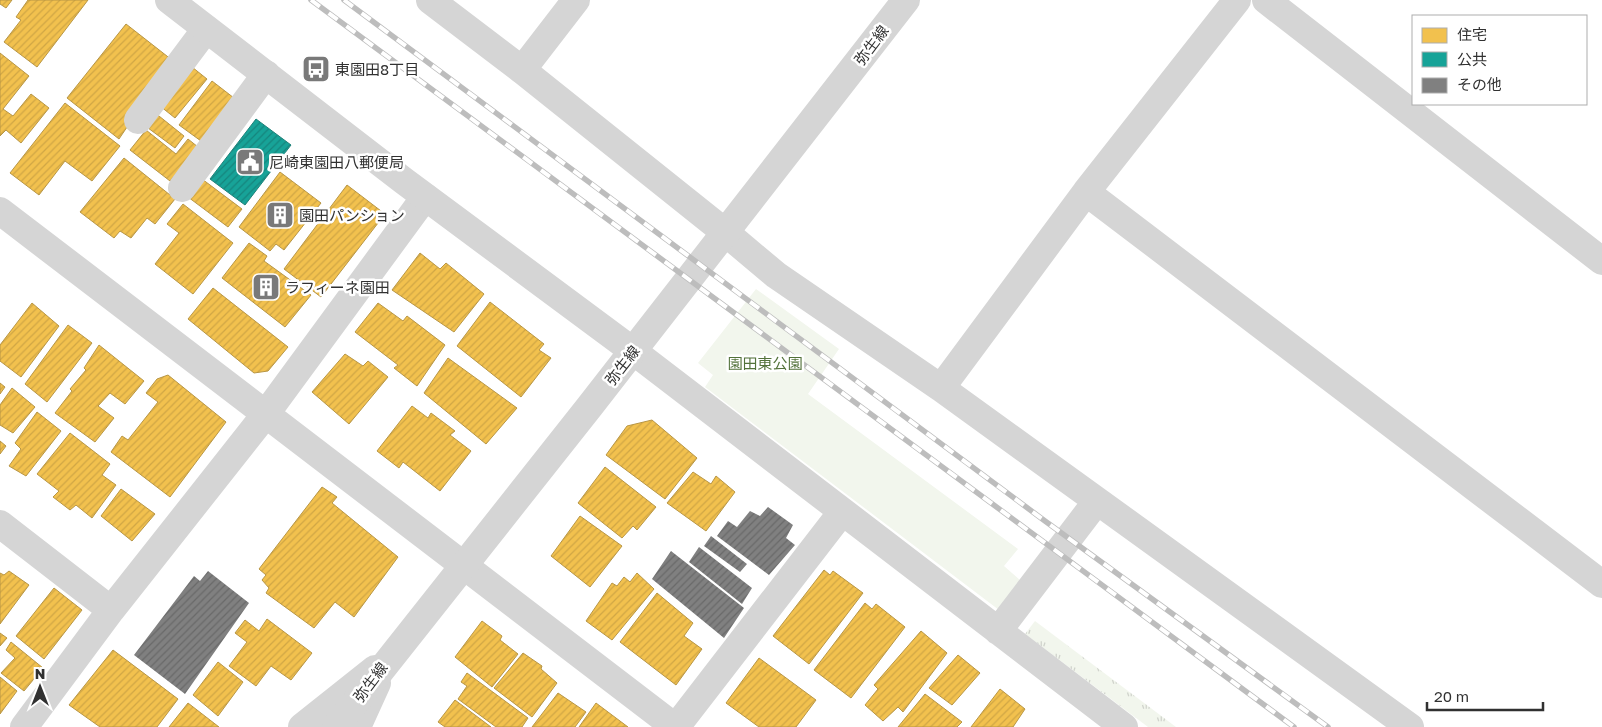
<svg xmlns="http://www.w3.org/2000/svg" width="1602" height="727" viewBox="0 0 1602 727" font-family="'Golos Text','Noto Sans JP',sans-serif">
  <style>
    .grass { fill: url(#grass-tufts) }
    .green { fill: #f2f6ed }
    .homes { fill: url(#homes-hatch); stroke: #b89645 }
    .public { fill: url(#public-hatch); stroke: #1f8179 }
    .building { fill: url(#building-hatch) }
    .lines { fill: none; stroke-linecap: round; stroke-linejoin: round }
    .minor { stroke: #d5d5d5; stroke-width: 28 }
    .tertiary { stroke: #d5d5d5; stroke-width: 28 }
    .rail-casing { stroke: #bdbdbd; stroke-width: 5.5 }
    .rail { stroke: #fff; stroke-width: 4; stroke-dasharray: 11; stroke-linecap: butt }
    .labels { text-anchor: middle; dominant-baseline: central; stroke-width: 5; stroke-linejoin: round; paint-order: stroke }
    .street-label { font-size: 15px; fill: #313131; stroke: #fff }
    .poi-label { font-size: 15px; fill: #313131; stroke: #fff; text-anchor: start }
    .park-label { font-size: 15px; fill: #53723a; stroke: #fff }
  </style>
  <defs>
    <pattern id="grass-tufts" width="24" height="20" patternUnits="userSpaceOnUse" patternTransform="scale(1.25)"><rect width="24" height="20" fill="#f2f6ed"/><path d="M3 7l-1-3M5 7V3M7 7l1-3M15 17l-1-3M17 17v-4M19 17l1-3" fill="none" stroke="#d0d3cc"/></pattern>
    <pattern id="homes-hatch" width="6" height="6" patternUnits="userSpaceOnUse" patternTransform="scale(1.25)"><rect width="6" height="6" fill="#f2c14e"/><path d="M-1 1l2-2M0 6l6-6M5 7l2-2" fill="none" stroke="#d0a645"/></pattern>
    <pattern id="public-hatch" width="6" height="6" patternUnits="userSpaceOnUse" patternTransform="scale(1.25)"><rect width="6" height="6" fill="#17a398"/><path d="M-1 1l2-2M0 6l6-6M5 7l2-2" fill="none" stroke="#15857d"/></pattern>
    <pattern id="building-hatch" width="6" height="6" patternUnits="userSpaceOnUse" patternTransform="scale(1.25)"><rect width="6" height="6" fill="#808080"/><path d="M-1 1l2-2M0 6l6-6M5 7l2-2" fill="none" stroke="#696969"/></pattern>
  </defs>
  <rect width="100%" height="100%" fill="#fff"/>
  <!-- grass -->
  <path class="grass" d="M1035,621L1176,727H1148L1025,634Z"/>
  <!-- green -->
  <path class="green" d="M756,289L839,349L808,394L1018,549L1004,566L1021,581L999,610L705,387L713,375L698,363Z"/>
  <!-- homes -->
  <path class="homes" d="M0,0H12L6,8L0,4Z
    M28,0H88L37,67L4,42L21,20L16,17Z
    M126,24L172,60L119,139L67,98Z
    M0,53L29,76L3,109L13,116L31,94L49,108L21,143L6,130L0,136Z
    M192,67L207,79L175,118L160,106Z
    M212,81L234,98L201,141L179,125Z
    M65,103L120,146L92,181L65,161L39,195L10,173Z
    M154,112L184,136L175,148L144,125Z
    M146,130L176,154L188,139L198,147L170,181L130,150Z
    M124,158L175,199L155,224L147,218L131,238L120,231L114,238L80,212Z
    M280,172L321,203L284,250L276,244L270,251L239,227Z
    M202,179L242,209L228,227L188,197Z
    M347,185L385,214L321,297L284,269Z
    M183,204L233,243L193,294L155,264L179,233L167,224Z
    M249,243L267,256L264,261L311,295L285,327L222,278Z
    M420,253L440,269L446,263L484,294L454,332L392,290Z
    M213,288L288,347L268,371L254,373L188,319Z
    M490,302L544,344L539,350L551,358L521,397L457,346Z
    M32,303L59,326L21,377L0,361V345Z
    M378,303L403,321L407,316L445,345L417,386L394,368L398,365L355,332Z
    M68,325L92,343L47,402L25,384Z
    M99,345L144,381L125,404L110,393L98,406L114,418L95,442L55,413L72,391L70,389L86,370L84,368Z
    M345,354L363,366L368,361L388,377L349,424L312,392Z
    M448,358L517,408L486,444L424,393Z
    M168,375L226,422L170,497L111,452L122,436L128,440L158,402L146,393L157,379Z
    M0,383L5,387L0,394Z
    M12,388L35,407L13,433L0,425V405Z
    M412,406L428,418L431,413L455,431L450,435L471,451L440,491L403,462L399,468L377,451Z
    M37,412L61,431L26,476L9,466L21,449L15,443Z
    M652,420L697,458L665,499L606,455L627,426Z
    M70,433L110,464L102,475L116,485L92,518L76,505L70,510L53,497L59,491L37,474Z
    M0,441L6,446L0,454Z
    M605,467L656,507L637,530L633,526L622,538L578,503Z
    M693,472L711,484L716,476L735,492L706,531L667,503Z
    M322,487L337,497L332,503L398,557L354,617L335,602L314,628L266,593L269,588L262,580L266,575L259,569Z
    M121,489L155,514L132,541L101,516Z
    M580,516L622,546L590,587L551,556Z
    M824,570L830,575L833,571L863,593L809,664L773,636Z
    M9,571L29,585L0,624V573L4,575Z
    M637,573L654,589L612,640L586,621L612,583L617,586L624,577L630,582Z
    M54,588L82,610L44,659L16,636Z
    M657,593L693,623L684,636L702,649L676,685L620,642Z
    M865,603L872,609L876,604L905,627L851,698L814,670Z
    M267,619L312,653L291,680L271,666L256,686L229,666L247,642L235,633L245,620L259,631Z
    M482,621L502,636L500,640L518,654L492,687L455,657Z
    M921,631L947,653L903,712L898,707L883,721L865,705L878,689L874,685Z
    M0,633L7,638L0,646Z
    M11,642L43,668L24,691L1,673L15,658L6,650Z
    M113,650L178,699L157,727H100L69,705Z
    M523,653L542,666L541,669L557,683L532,717L494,688Z
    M958,655L980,673L952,705L929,688Z
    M759,658L816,700L796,727H759L726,703Z
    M218,662L243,682L218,716L193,695Z
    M467,673L528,718L522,727H496L458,699L467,686L461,682Z
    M0,677L17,691L0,714Z
    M1000,689L1025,709L1013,727H971Z
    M558,693L586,712L575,727H532Z
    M925,694L962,722L957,727H898Z
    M455,700L491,727H445L438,722Z
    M188,703L219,727H169Z
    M596,703L628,727H579Z"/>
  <!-- public -->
  <path class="public" d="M256,119L291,145L245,205L210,179Z"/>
  <!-- building -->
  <path class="building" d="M768,507L793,525L786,538L795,545L769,575L717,536L728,521L737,527L750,511L760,516Z
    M711,536L747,564L740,572L704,546Z
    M699,547L752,588L742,604L689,562Z
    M671,551L744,608L724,638L652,579Z
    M208,571L249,603L185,694L134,655L194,576L200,581Z"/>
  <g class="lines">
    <!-- minor -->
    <path class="minor" d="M1266,0L1602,261
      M522,70L576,0
      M138,120L206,29
      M182,188L266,74
      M1086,192L1602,584
      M0,211L675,727
      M726,233L776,275L941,388L1410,727
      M633,351L1124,727
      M941,388L1086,192L1237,0
      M0,524L111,610
      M998,631L1097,501
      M24,727L111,610L265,415L425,197
      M302,727L375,669
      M357,727L377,683
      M676,727L842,512"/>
    <!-- tertiary -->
    <path class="tertiary" d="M169,0L404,181L633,351
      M430,0L522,70L726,233
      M336,727L590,406L906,0"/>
    <defs>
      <path id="rail" d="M311,0L1294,727
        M344,0L1045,521L1328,727"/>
    </defs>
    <!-- rail casing -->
    <use href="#rail" class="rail-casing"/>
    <!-- rail -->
    <use href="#rail" class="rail"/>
  </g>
  <!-- icons -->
  <defs>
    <symbol id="bus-square" viewBox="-11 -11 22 22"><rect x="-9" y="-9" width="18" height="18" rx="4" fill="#797979" stroke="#fff"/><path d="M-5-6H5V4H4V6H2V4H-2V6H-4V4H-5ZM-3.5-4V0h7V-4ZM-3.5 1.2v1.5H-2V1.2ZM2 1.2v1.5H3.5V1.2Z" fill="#fff"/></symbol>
    <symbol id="civic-square" viewBox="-11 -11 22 22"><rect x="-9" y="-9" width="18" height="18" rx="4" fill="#797979" stroke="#fff"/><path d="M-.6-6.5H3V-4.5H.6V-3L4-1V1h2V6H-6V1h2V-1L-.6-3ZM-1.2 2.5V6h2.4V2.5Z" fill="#fff"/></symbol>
    <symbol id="building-square" viewBox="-11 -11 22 22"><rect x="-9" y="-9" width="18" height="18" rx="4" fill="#797979" stroke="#fff"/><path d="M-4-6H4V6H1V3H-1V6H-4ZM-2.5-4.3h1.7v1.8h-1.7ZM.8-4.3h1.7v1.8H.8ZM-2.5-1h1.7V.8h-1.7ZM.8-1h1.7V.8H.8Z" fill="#fff"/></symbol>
  </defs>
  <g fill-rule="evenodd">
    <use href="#bus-square" x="300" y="53" width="32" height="32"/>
    <use href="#civic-square" x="234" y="146" width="32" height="32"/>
    <use href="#building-square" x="264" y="199" width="32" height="32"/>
    <use href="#building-square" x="250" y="271" width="32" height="32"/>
  </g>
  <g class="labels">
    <!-- street labels -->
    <g class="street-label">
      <text transform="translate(871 45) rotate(-53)">弥生線</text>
      <text transform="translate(622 365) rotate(-52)">弥生線</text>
      <text transform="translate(370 682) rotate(-53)">弥生線</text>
    </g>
    <!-- poi labels -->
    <g class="poi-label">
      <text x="335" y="69">東園田8丁目</text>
      <text x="269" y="162">尼崎東園田八郵便局</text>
      <text x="299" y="215">園田パンション</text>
      <text x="285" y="287">ラフィーネ園田</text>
    </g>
    <!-- park labels -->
    <g class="park-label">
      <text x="765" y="363">園田東公園</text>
    </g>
  </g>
  <!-- legend -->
  <rect x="1412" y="15" width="175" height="90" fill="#ffffff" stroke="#adadad"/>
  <rect x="1422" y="28" width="25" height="15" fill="#f2c14e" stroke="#adadad"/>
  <text x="1457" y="40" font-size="15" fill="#313131">住宅</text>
  <rect x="1422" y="52" width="25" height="15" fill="#17a398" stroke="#adadad"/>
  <text x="1457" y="65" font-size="15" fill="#313131">公共</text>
  <rect x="1422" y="78" width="25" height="15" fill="#808080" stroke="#adadad"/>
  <text x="1457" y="90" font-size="15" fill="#313131">その他</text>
  <!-- north arrow -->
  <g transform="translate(40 687)" stroke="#ffffff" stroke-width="4" paint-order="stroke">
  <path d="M0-4L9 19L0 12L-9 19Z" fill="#313131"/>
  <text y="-8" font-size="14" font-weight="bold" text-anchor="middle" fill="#313131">N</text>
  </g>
  <!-- scale -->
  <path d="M1427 702v8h116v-8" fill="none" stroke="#313131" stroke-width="2.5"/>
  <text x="1434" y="702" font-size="15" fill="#313131" stroke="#ffffff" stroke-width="4" paint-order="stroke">20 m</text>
</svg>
